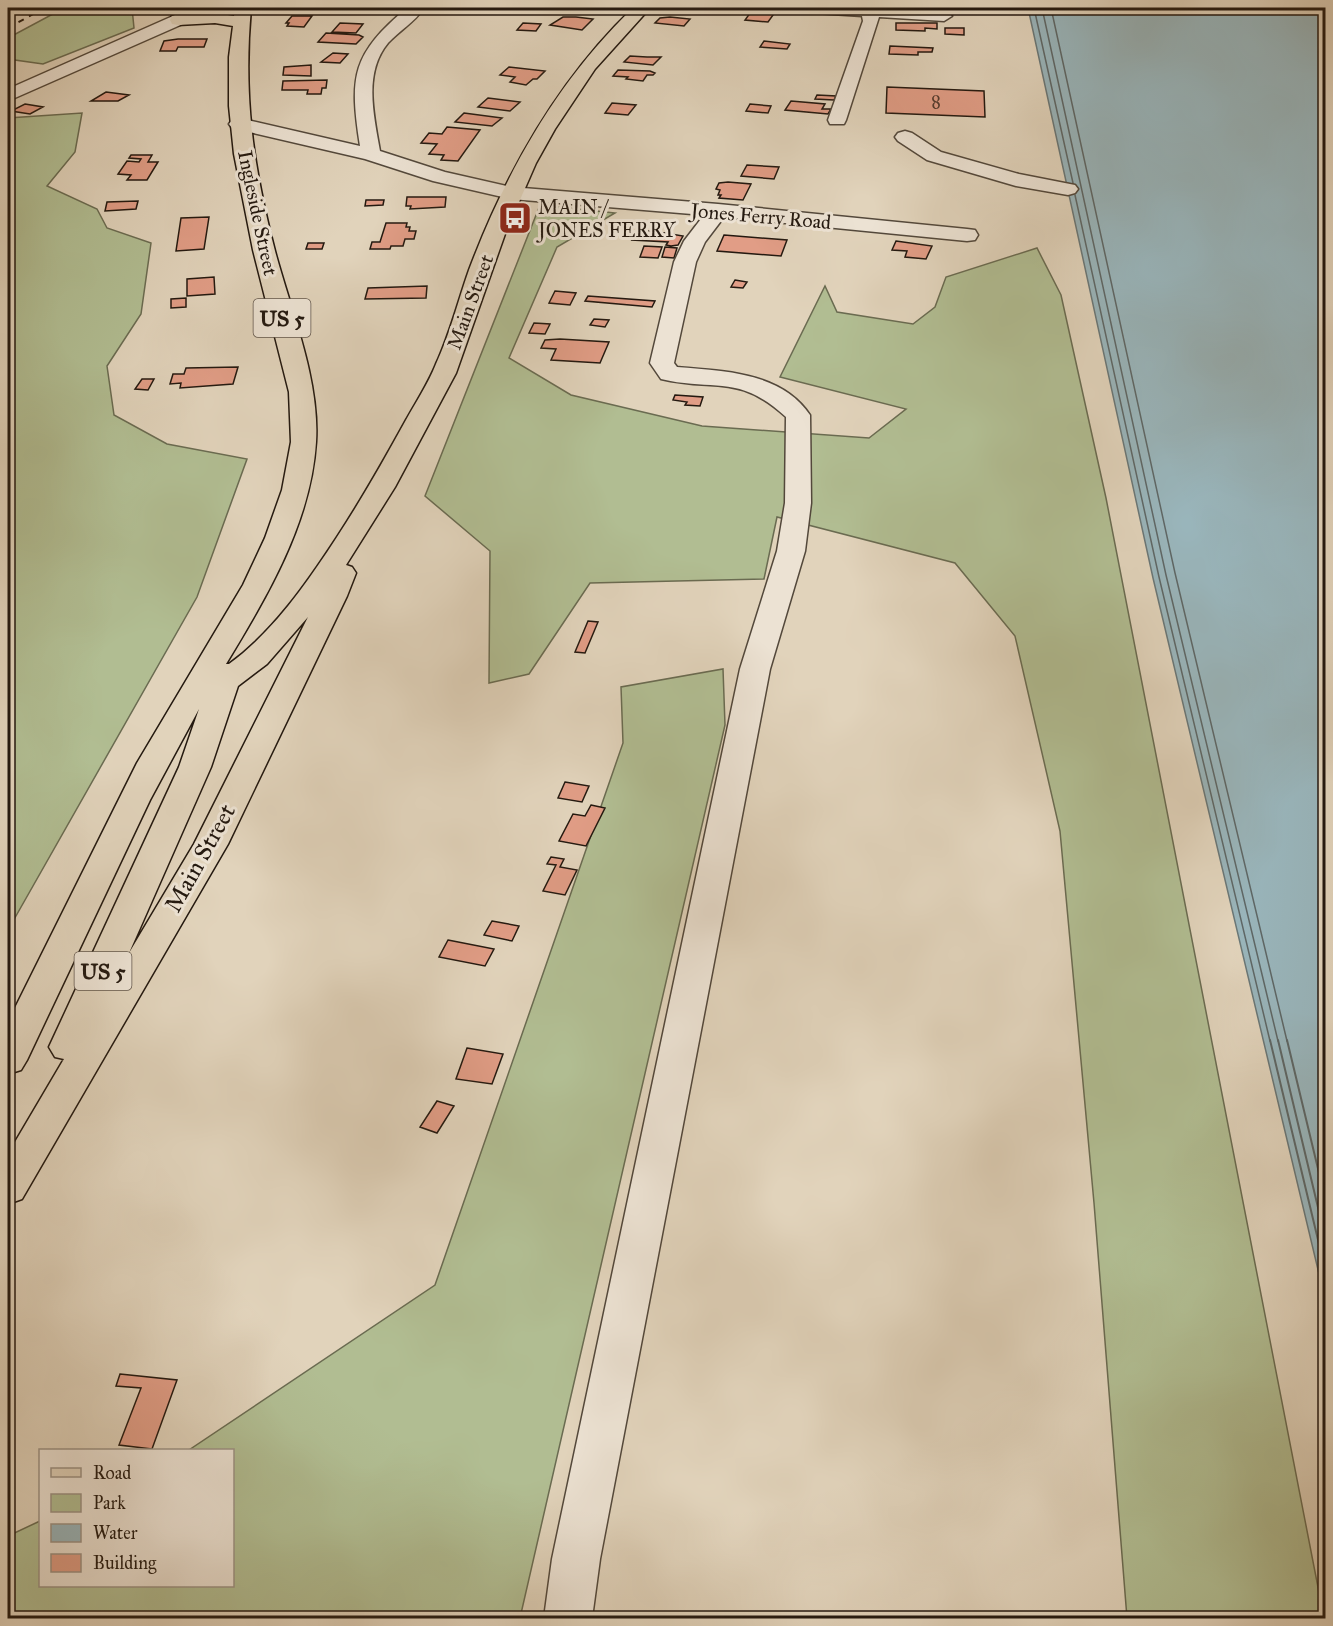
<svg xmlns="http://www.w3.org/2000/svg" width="1333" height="1626" viewBox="0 0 1333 1626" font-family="'IM FELL Great Primer',serif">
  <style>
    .green { fill: #b1bd92; stroke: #6a6b51; stroke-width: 1.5 }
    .water { fill: #99b5bb; stroke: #6a7777; stroke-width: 1.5 }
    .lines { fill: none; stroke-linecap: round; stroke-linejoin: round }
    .shore-far1 { stroke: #5e6766; stroke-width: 1.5 }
    .shore { stroke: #5e6766; stroke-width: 2 }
    .building { fill: #e19d86; stroke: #241910; stroke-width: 1.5 }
    .minor-casing { stroke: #53483b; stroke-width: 3 }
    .major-casing { stroke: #241910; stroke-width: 3 }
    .minor { fill: #ece2d3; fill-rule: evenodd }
    .major { fill: #e1d3bb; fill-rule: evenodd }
    .rail { stroke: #241910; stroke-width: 2; stroke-dasharray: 6 6; stroke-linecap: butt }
    .labels { text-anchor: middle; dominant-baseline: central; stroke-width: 6; stroke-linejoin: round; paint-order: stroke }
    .far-number-label { font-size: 18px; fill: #533a2e }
    .far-poi-label { font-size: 20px; fill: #241910; stroke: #ece2d3; text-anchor: start }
    .far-street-label { font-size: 20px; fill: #241910; stroke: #ece2d3 }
    .shield { fill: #ece2d3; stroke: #60554a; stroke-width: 1.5 }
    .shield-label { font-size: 22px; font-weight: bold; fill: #241910 }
    .street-label { font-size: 24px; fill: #241910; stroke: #ece2d3 }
  </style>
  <rect width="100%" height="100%" fill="#e1d3bb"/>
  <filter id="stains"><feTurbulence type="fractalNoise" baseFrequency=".00333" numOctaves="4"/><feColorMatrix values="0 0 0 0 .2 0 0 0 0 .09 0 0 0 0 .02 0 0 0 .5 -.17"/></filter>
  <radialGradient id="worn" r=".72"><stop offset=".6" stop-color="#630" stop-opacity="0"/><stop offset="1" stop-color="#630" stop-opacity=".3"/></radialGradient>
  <!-- green -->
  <path class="green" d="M64,8H132L134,28L43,64L8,59V38Z
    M82,113L75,152L47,186L97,209L107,228L151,243L141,314L107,366L114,415L167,444L247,459L197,597L8,930V118Z
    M540,205L615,213L557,247L509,358L571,395L702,426L869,438L906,409L780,377L825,286L837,312L913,324L935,307L946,277L1037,248L1061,295L1106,498L1324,1618H1127L1094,1203L1060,831L1015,636L955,563L777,517L764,579L590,583L529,674L489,683L490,551L425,496Z
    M723,669L725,725L520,1618H8V1536L40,1521V1586H232V1450H189L435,1285L623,743L621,687Z"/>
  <!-- water -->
  <path class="water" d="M1028,8H1325V1299L1153,578Z"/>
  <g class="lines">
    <!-- shore-far1 -->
    <path class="shore-far1" d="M1034,8L1073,183
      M1042,8L1166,575L1278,1041
      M1051,8L1175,573L1287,1041
      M1075,195L1159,577L1270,1041"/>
    <!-- shore -->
    <path class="shore" d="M1270,1040L1326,1273
      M1278,1040L1326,1241
      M1287,1040L1326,1202"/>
  </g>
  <!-- building -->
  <path class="building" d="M548,8H589L580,9L574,14L547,12L550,8Z
    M753,9L776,11L768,22L745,20Z
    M292,16H312L304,27L287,26L289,23H286Z
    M563,17H576L593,19L582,30L550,25Z
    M670,17L690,19L684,26L655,23L660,18Z
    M340,23L363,24L356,33L332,32Z
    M523,23L541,24L536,31L517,30Z
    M896,23H937V29L925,28V31L896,30Z
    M945,28H964V35L945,34Z
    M326,33L359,35L363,37L356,44L318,42Z
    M178,39H207L204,47H178L176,51H160L164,41Z
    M764,41L790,44L787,49L760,47Z
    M890,46L933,48L932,52H918V55L889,54Z
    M333,53L348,54L340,63L321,62Z
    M630,56L647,57H661L653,65L624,62Z
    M311,65V76L283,75L284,67Z
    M509,67L545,71L537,79H533L526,85L510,82L515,77L500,75Z
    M618,70L650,71L655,73L653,75H647L643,81L626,79L628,77L613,76Z
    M327,80L326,88H322L321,94H307L308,90H282L283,81Z
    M887,87L984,91L985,117L886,113Z
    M106,92L129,95L118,101H91Z
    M817,95L836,96L834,100L815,99Z
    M488,98L520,102L510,111L478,107Z
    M791,101L825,104L822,109H831L828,114L785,110Z
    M612,103L636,105L628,115L605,113Z
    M25,104L43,107L30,114L11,111Z
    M750,104L771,106L768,113L746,111Z
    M464,113L502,118L492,126L455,122Z
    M447,127L480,130L458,161L441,160L444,155L429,154L437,144L421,143L429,133L442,134Z
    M131,155H152L148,162H158L147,180H127L131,175L118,174L127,161L139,162L141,159L129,158Z
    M747,165L779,167L774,179L741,176Z
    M728,182L751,184L743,200L719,198L721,195H718L720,190L716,189L719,183Z
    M407,197H446L445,207L410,209L411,206H406Z
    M366,200H384L383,205L365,206Z
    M138,201L136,209L105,211L107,202Z
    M209,217L204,249L176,251L181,218Z
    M386,223H407L406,227H410L409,231H416L414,239H405L403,246H391L390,249H370L372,242H380Z
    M639,230L665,233L683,236L678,245L671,246L666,245L668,242L632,240Z
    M724,235L787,240L781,256L717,251Z
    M896,241L932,246L926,259L905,257L907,251L892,250Z
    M308,243H324L322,249H306Z
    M644,246L662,247L658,258L640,257Z
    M665,247L677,248L674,258L662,257Z
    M214,277L215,294L187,296V279Z
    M735,280L747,282L743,288L731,287Z
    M427,286L426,298L365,299L368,288Z
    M555,291L576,293L570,305L549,303Z
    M588,296L655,301L652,307L585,301Z
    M186,298V307L171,308V299Z
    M594,319L609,320L605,327L590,325Z
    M534,323L550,324L545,334L529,333Z
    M560,339L609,342L600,363L551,360L556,349L541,348L545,340Z
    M238,367L233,384L180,388L181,383L170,384L173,374H184L186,368Z
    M142,379H154L148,390L135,389Z
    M675,395L703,397L700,406L685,405L687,402L673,400Z
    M588,621L598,622L585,653L575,652Z
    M565,782L589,786L582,802L558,798Z
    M591,805L605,808L586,846L559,841L573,814L585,816Z
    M551,857L564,859L560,867L577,870L565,895L543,891L556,865L547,864Z
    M492,921L519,926L512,941L484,935Z
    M448,940L494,949L485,966L439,957Z
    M467,1048L503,1054L492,1084L456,1079Z
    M437,1101L454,1106L437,1133L420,1127Z
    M120,1374L177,1380L152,1449L119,1445L141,1388L116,1386Z"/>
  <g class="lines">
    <defs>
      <path id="minor" d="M191,8H212L210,12L8,101V89Z
        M407,8H424C415,22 399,31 388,43C363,73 374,116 380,151L445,172L511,187L718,204L967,229L975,230L978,235L975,240L967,241L724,217L705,242L696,262L674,363L677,367C724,371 781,372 810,415L811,503L805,551L770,669L600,1559L592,1618H544L552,1559L740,669L777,551L785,503L786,417C738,373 715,392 661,379L650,363L674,262L684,241L704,215L511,199L433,181L365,159L232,128L229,124L232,120L239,118L360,146C349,76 352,54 407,8Z
        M807,8C825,6 944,6 952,16L944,21L879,17L846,120L844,124H830L828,120L863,21L862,16L815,13Z
        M905,131L912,133L941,152L1019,174L1075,185L1078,189L1075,193L1068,195L1016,186L927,160L898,141L895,137L898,133Z"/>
      <path id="major" d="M235,8H251C243,96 253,166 275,251C291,311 320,380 316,442C311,523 267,596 226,664H229C273,632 307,583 337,537C362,499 384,460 406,420C416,402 428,384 436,364C450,334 458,301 469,270C506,172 557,81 633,8H650L595,69L555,129L536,163L505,234L456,373L395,487L346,565L352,567L356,573L347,596L228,844L22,1199L8,1204V1154L64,1059L55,1057L49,1047L179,767L199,709L150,800L27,1060L21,1070L8,1074V1022L137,763L243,585L265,538L282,490L291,442L289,392L253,250L234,154L229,106V57L233,26L215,23L178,25L172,24L170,20L172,16L178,15L215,13L234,16ZM308,617L194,844L129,953L211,767L238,686L267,664Z"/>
    </defs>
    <!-- minor casing -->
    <use href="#minor" class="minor-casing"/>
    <!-- major casing -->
    <use href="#major" class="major-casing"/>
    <!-- minor -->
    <use href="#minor" class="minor"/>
    <!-- major -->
    <use href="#major" class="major"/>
    <!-- rail -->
    <path class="rail" d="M8,28L44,8"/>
  </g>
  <!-- icons -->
  <defs>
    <symbol id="bus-square" viewBox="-11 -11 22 22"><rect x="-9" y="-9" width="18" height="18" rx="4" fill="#8f2418" stroke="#ece2d3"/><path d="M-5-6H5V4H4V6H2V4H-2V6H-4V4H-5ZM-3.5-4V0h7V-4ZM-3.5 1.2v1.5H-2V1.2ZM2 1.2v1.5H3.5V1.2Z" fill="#fff"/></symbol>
  </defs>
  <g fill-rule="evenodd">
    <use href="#bus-square" x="496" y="199" width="38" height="38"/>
  </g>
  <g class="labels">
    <!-- far-number labels -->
    <g class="far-number-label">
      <text x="936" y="102">8</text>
    </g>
    <!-- far-poi labels -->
    <g class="far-poi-label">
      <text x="538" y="207">MAIN /<tspan x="538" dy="23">JONES FERRY</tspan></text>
    </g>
    <!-- far-street labels -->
    <g class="far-street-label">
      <text transform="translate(258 213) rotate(78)">Ingleside Street</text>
      <text transform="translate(761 216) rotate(5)">Jones Ferry Road</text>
      <text transform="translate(470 302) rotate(-70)">Main Street</text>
    </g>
    <!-- shield labels -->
    <g class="shield">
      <rect x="253.5" y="299" width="57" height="38" rx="4.5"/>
      <rect x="74.5" y="952" width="57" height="38" rx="4.5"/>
    </g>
    <g class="shield-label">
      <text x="282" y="318">US 5</text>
      <text x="103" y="971">US 5</text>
    </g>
    <!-- street labels -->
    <g class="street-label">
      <text transform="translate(200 858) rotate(-61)">Main Street</text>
    </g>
  </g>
  <!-- margin -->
  <rect width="1333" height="1626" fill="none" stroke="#e1d3bb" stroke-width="30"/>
  <rect x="9" y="9" width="1315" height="1608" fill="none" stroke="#241910" stroke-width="3"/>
  <rect x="15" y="15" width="1303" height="1596" fill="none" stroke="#241910" stroke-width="1.5"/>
  <!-- legend -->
  <rect x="39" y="1449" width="195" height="138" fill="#ece2d3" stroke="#9c9285" stroke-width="1.5"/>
  <rect x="51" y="1468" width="30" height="9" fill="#e1d3bb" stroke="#9c9285" stroke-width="1.5"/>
  <text x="93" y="1479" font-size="18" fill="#241910">Road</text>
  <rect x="51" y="1494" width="30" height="18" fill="#b1bd92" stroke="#9c9285" stroke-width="1.5"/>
  <text x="93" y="1509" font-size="18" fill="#241910">Park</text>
  <rect x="51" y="1524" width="30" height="18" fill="#99b5bb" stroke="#9c9285" stroke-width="1.5"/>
  <text x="93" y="1539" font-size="18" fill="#241910">Water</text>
  <rect x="51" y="1554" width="30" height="18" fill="#e19d86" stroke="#9c9285" stroke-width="1.5"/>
  <text x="93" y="1569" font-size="18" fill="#241910">Building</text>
  <rect width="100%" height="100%" filter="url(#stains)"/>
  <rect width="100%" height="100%" fill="url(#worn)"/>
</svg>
